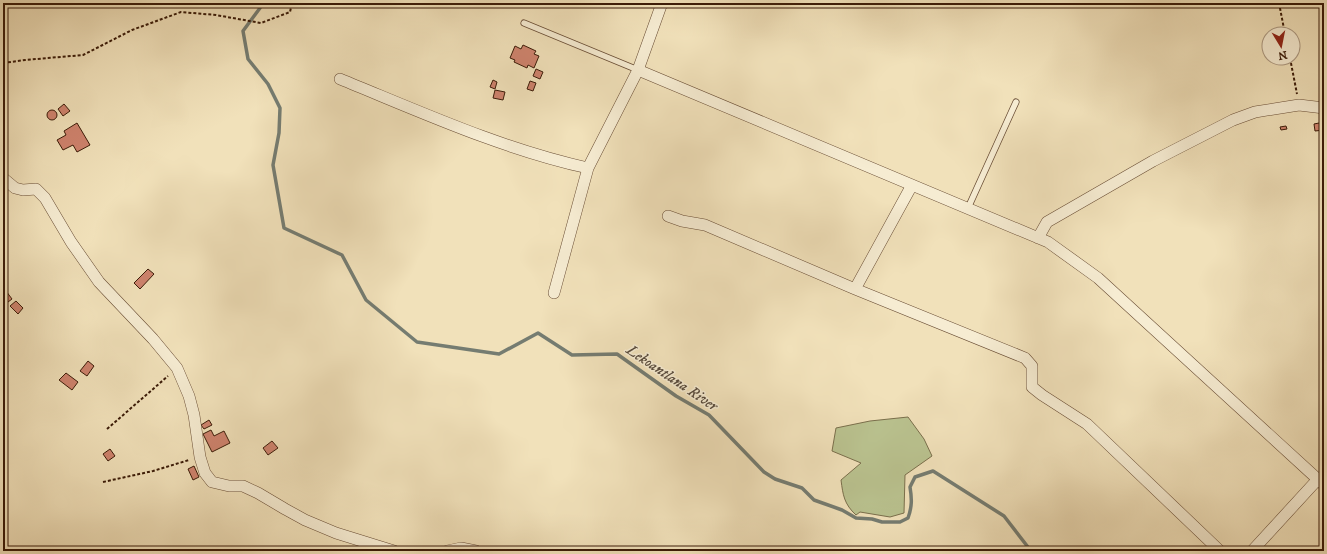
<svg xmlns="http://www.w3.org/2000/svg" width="1327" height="554" viewBox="0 0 1327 554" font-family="'IM FELL DW Pica',serif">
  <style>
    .green { fill: #bac390; stroke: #7a6f4c }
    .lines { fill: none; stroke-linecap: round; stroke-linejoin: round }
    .stream { stroke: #757c71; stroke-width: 3.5 }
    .building { fill: #cf836e; stroke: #3b1b08 }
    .lane-casing { stroke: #684c34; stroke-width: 7 }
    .street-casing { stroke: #684c34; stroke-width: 12 }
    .path { stroke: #3b1b08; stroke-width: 2; stroke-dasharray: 3 2; stroke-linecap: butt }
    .lane { stroke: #f6ecd2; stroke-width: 5.5 }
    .street { stroke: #f6ecd2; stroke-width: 11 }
    .labels { text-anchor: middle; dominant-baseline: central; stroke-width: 3; stroke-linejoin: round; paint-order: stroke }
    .water-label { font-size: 15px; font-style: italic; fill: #584b3d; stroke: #f6ecd2 }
  </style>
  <rect width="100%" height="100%" fill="#f1e1ba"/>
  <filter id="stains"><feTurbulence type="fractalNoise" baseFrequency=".005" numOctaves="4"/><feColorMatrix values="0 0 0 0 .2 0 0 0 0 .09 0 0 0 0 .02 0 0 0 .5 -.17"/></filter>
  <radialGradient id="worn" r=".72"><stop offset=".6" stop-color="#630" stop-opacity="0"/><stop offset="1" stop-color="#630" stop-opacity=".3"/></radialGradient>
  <!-- green -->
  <path class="green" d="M908,417L924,439L932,456L905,475L904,513L890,517L860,512L856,515C844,504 843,495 841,480L861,463L832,451L836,428L870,421Z"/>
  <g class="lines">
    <!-- stream -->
    <path class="stream" d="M257,3L260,8L243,31L248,59L268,84L280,108L279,133L273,165L284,228L342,255L366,300L417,342L499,354L538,333L572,355L617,354L676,396L709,415L764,472L775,479L802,488L814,500L842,510L856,518L872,519L882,522H900L908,518C912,507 912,499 910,487L915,477L933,471L1004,516L1031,551"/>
  </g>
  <!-- building -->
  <path class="building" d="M523,45L536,51L534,54L539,56L534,68L528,65L527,68L514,62L515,60L510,58L515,46L521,49Z
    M536,69L543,72L540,79L533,76Z
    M493,80L497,82L495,89L490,87Z
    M530,81L536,83L533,91L527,89Z
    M495,90L505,92L503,100L493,98Z
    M64,104L70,111L63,116L58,109Z
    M47 115a5 5 0 1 1 10 0a5 5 0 1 1-10 0Z
    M1324,122V130L1315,131L1314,124Z
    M77,123L90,145L77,152L73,145L63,150L57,140L66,135L64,131Z
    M1286,126L1287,129L1281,130L1280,127Z
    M148,269L154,274L140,289L134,283Z
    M6,291L12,299L8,302L3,296V293Z
    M16,301L23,308L18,314L10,306Z
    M88,361L94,366L87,376L80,371Z
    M66,373L78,382L72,390L59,380Z
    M209,420L212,425L204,429L201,425Z
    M211,430L214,436L224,431L230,443L212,452L203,434Z
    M272,441L278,448L268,455L263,448Z
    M110,449L115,456L108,461L103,454Z
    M194,466L199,477L193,480L188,469Z"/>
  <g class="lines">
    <defs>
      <path id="lane" d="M524,23L638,70
        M968,208L1016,102"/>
      <path id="street" d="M638,70L1048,242L1098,278L1324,485
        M340,79C421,112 502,149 588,168
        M3,178L15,188L23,190L36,189L45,198L71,242L99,282L153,339L177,368L189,396L194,415L200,457L205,473L212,482L229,486H243L258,493L285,509L305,520L336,533L394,551
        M668,216L682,221L705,225L855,289L1025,358L1032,366V387L1042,395L1087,424L1220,551
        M1038,238L1047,222L1153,161L1233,120L1255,112L1299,105L1324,108
        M855,289L912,185
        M554,293L588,168L638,70L662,3
        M447,551L461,548L476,551
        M1252,551L1318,479"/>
    </defs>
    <!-- lane casing -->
    <use href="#lane" class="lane-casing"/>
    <!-- street casing -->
    <use href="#street" class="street-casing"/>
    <!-- path -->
    <path class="path" d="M1279,3L1285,34
      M1290,58L1297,94
      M3,63L25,60L83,55L132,30L181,12L216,15L261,23L290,12L292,3
      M107,429L168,376
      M103,482L153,471L189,460"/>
    <!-- lane -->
    <use href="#lane" class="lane"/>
    <!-- street -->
    <use href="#street" class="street"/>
  </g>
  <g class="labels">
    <!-- water labels -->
    <g class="water-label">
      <text transform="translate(672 378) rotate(34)">Lekoantlana River</text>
    </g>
  </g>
  <!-- margin -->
  <rect width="1327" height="554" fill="none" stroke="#f1e1ba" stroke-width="16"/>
  <rect x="4" y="4" width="1319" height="546" fill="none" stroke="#3b1b08" stroke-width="2"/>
  <rect x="8" y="8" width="1311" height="538" fill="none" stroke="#3b1b08"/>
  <!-- north arrow -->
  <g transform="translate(1281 46) rotate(170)"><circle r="19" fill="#f6ecd2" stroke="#ab9881"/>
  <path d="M0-3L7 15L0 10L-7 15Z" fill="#8f2418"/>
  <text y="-6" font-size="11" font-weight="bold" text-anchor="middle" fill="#3b1b08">N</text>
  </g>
  <rect width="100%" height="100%" filter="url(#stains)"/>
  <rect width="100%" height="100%" fill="url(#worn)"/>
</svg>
